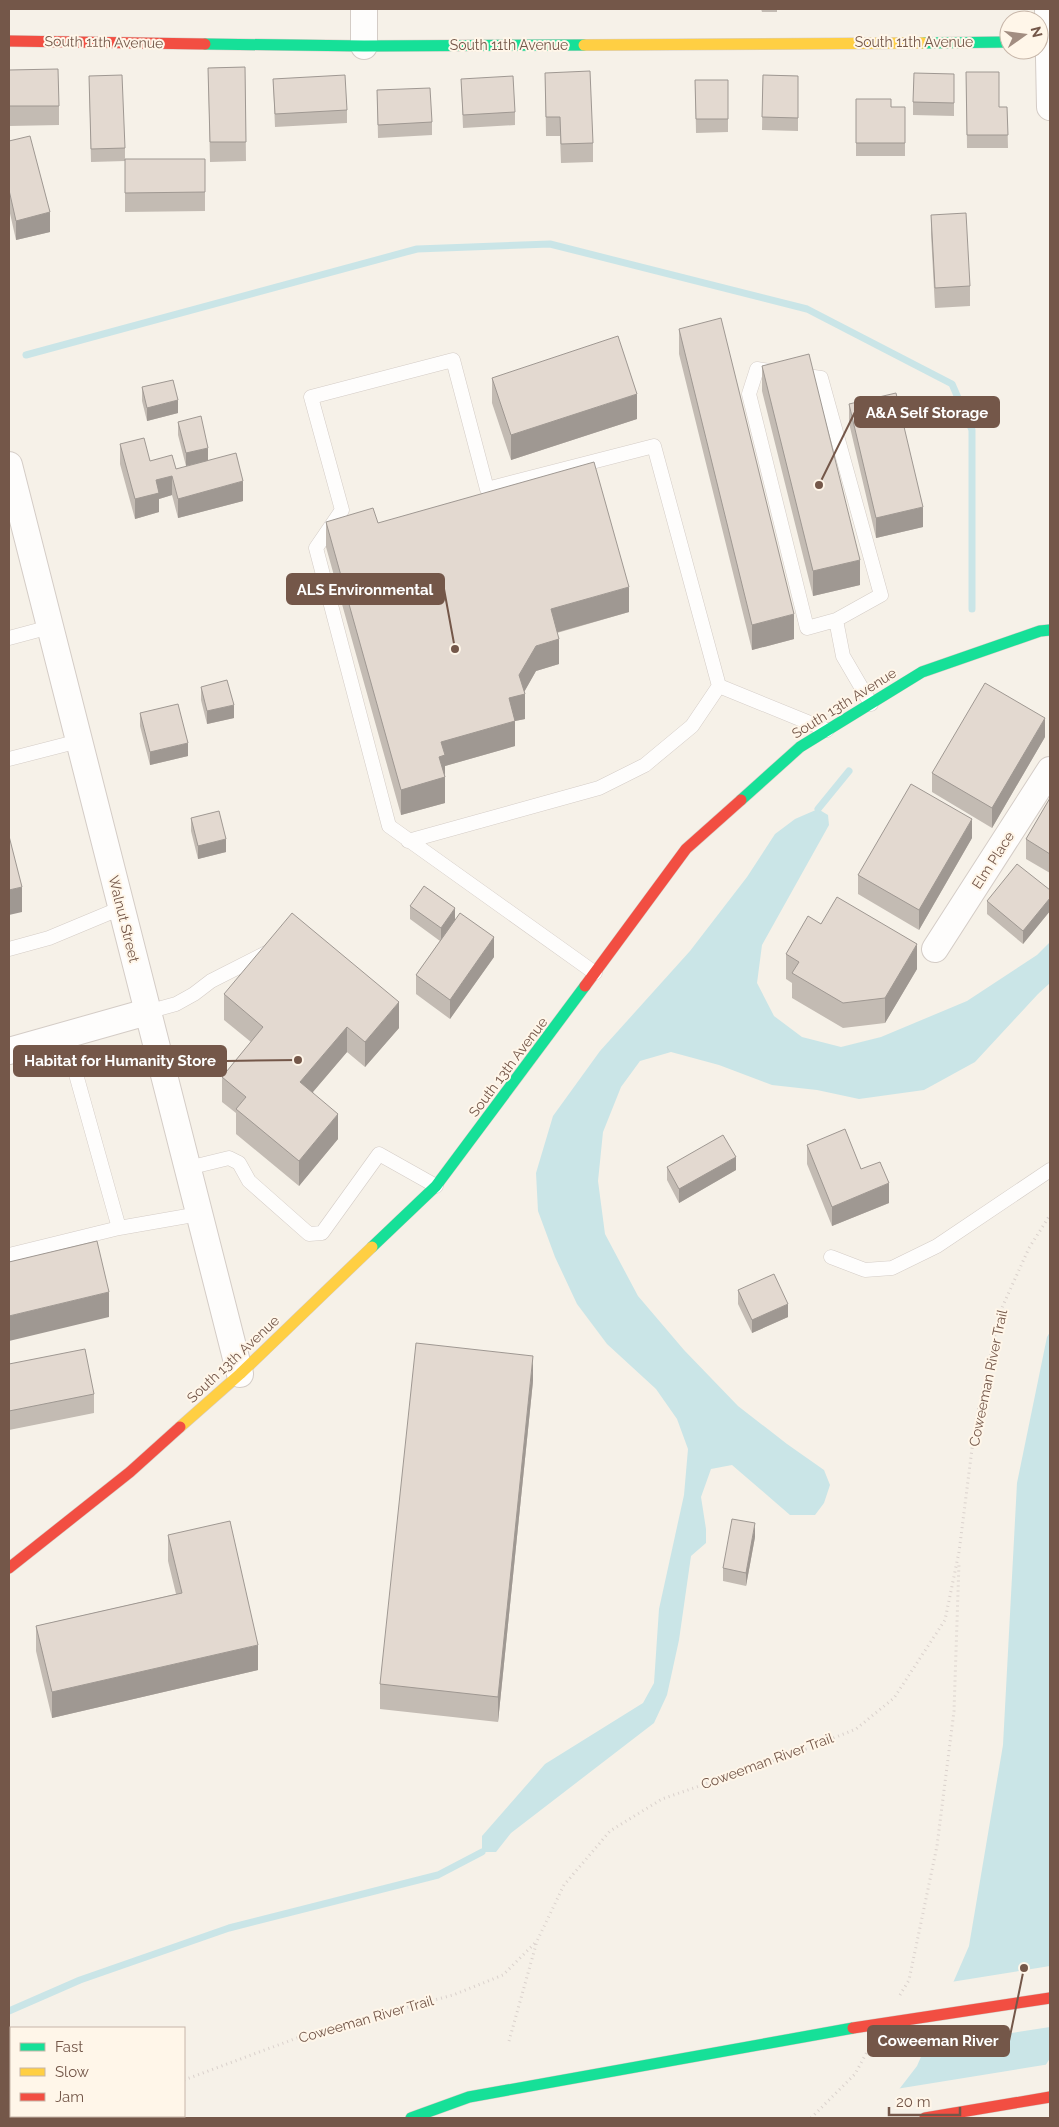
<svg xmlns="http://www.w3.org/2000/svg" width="1059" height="2127" viewBox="0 0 1059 2127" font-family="Raleway,sans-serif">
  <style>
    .water { fill: #cae5e7 }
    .pier { fill: #f6f1e8 }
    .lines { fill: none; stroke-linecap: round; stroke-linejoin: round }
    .stream { stroke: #cae5e7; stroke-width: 7 }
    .lane-casing { stroke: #d4ccc6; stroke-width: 15 }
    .street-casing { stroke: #d4ccc6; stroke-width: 28 }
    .fast-casing { stroke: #d5ccc5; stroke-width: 12 }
    .slow-casing { stroke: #d5ccc5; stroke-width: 12 }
    .jam-casing { stroke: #d5ccc5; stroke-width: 12 }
    .path { stroke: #dad1cc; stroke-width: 3; stroke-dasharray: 1 4; stroke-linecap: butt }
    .lane { stroke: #fefdfc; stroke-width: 14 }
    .street { stroke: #fefdfc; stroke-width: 26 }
    .fast { stroke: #16e098; stroke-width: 11 }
    .slow { stroke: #ffcf43; stroke-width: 11 }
    .jam { stroke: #f24e42; stroke-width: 11 }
    .jam-bridge-casing { stroke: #d5ccc5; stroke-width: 12; stroke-linecap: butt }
    .jam-bridge { stroke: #f24e42; stroke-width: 11 }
    .wall { fill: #c3bbb3 }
    .shaded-wall { fill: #9f9892 }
    .building { fill: #e3d9d0; stroke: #9f9892 }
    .labels { text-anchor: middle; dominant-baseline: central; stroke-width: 4; stroke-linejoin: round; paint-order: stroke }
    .street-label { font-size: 14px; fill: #745749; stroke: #fff6e9 }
    .leader { fill: none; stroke: #745749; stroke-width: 2 }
    .callout-dot { fill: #745749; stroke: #fff6e9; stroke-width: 2 }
    .callout { fill: #745749; stroke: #745749; stroke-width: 2 }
    .callout-label { font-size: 15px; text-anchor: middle; font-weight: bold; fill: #fff }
  </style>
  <rect width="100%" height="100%" fill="#f6f1e8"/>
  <!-- water -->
  <path class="water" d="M818,809L828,815L829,825L762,945L757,983L774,1016L802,1037L841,1047L881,1037L967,1001L1037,955L1050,942V983L1038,994L975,1062L924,1090L859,1099L817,1090L772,1085L719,1065L671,1052L640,1061L621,1087L603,1132L598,1181L605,1234L638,1296L684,1350L738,1406L787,1444L824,1470L830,1485L824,1503L815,1515H790L732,1465L711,1469L701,1497L706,1529V1543L691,1556L679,1640L667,1695L654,1723L511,1833L496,1852H482V1836L545,1764L643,1703L654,1683L659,1609L684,1495L688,1449L677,1419L656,1389L607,1344L577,1304L555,1257L538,1211L536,1173L553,1116L600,1051L690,951L747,877L775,834L795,819Z
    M1050,1332V2058L1014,2118H877L917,2066L969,1946L1003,1745L1017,1483L1047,1337Z"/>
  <!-- pier -->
  <path class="pier" d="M1050,1966V2027L922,2047L951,1982Z
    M1050,2064L1017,2118H874L896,2089Z"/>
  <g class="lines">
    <!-- stream -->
    <path class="stream" d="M26,355L417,249L550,244L807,309L952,384L972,430V609
      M818,809L849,771
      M9,2011L80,1980L229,1928L438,1875L482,1852"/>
    <defs>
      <path id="lane" d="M836,620L807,628L749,394L757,369L821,378L881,595L836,620L843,656L871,704
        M9,638L50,627
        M9,759L79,741
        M408,841L599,788L645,765L692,726L719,686
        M9,949L49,938L121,908
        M595,973L389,826L316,548L342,510L311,397L453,360L487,489L654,446L719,686L827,730
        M147,1012L176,1004L194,994L211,981L270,951
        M65,1035L119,1228L199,1214
        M188,1168L229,1158L239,1163L249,1181L309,1234L322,1233L379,1154L436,1186
        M9,1255L119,1228
        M831,1257L865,1270L892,1268L937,1246L1050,1170"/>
      <path id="street" d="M1048,9L1050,107
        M364,46V9
        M9,465L240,1374
        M935,949L1050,770
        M9,1051L147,1012"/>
      <path id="fast" d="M924,43L1009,42
        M205,44L364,46L584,45
        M741,800L800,747L922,672L1040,631L1050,630
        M372,1247L436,1186L585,986
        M411,2118L469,2097L853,2028"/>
      <path id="slow" d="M584,45L924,43
        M180,1427L240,1374L372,1247"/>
      <path id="jam" d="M9,41L205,44
        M585,986L686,849L741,800
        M9,1568L130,1472L180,1427
        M925,2118L1050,2097"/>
    </defs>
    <!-- lane casing -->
    <use href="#lane" class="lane-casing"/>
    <!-- street casing -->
    <use href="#street" class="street-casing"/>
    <!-- fast casing -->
    <use href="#fast" class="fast-casing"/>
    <!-- slow casing -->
    <use href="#slow" class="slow-casing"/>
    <!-- jam casing -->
    <use href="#jam" class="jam-casing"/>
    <!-- path -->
    <path class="path" d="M900,1995L909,1980L937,1846L954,1711L959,1563
      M509,2041L537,1941L564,1885L610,1831L662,1799L809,1748L856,1729L894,1698L945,1620L959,1552L975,1425L1000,1312L1029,1248L1050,1215
      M184,2080L305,2035L453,1995L503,1975L536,1942
      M91,2118L97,2116
      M811,2118L855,2074L867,2052"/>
    <!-- lane -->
    <use href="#lane" class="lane"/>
    <!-- street -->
    <use href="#street" class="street"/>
    <!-- fast -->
    <use href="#fast" class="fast"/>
    <!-- slow -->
    <use href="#slow" class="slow"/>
    <!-- jam -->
    <use href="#jam" class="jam"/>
    <defs>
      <path id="jam-bridge" d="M853,2028L1050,1998"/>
    </defs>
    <!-- jam-bridge casing -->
    <use href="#jam-bridge" class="jam-bridge-casing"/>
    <!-- jam-bridge -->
    <use href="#jam-bridge" class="jam-bridge"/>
  </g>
  <!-- wall -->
  <path class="wall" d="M761,9H777V12H762Z
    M245,67L246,161L210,162L208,68Z
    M9,70L59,106V125L9,126Z
    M966,72L999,107H1007L1008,148H967Z
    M545,73L593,143V162L561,163L560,136H546Z
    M954,74V116L913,115V102Z
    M763,75L798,76V131L762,130Z
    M89,76L125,148V159H205V211L125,212V161L91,162Z
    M273,79L347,110V123L275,127Z
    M461,79L515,112V125L463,128Z
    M695,80H728V132L696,133Z
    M377,90L432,122V135L378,138Z
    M856,99L891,107H905V156H856Z
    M9,141L50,232L16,240L9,209Z
    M931,215L970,286V306L935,308L931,234Z
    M679,329L794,639L752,650L679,354Z
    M762,366L860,585L813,596L762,391Z
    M492,378L637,419L511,460L492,403Z
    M142,387L178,413L147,421L142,401Z
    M849,404L923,527L876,538L849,423Z
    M178,422L208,461L186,466L178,435Z
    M120,444L150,461L176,469L243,501L178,518L172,495L159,499V512L135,519L120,464Z
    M326,522L378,523L629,612L557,633L559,664L536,671L524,692L525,719L515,721V746L445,766V803L401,815L326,547Z
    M201,687L234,718L207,724L201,700Z
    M140,713L188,756L150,765L140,726Z
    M1045,737L992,828L932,792V773Z
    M1050,798V873L1026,859V839Z
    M191,818L226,852L198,859L191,831Z
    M972,838L919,930L858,894V875Z
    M1050,890V911L1023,944L987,914V901Z
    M410,906L455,920L494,957L450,1019L416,994V975L440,941L410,919Z
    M821,924L917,969L885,1023L843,1028L792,998V983L786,979V954Z
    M224,994L399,1028L365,1067L347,1052L313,1092L338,1139L299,1186L236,1134V1113L222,1102V1077L251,1042L224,1020Z
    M807,1145L861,1169L889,1203L832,1226L807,1164Z
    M667,1167L736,1170L679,1203L667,1180Z
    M738,1290L788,1317L752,1333L738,1304Z
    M9,1364L94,1394V1413L9,1430Z
    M533,1381L498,1722L380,1709V1684Z
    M168,1535L258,1670L52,1718L36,1651V1626L176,1594L168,1561Z
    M755,1537L746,1586L723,1581V1568Z"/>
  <!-- shaded-wall -->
  <path class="shaded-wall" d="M50,212V232L16,240V221Z
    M637,394V419L511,460V435Z
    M178,400V413L147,421V408Z
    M208,448V461L186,466V453Z
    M172,476V495L159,499V512L135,519V499L156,480Z
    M243,481V501L178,518V499Z
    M923,507V527L876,538V518Z
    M860,560V585L813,596V571Z
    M629,587V612L551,634V609Z
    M794,614V639L752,650V625Z
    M559,639V664L536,671L523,694H525V719L515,721V746L445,766V803L401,815V790L439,757L441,742L509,698L519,675L536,646Z
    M9,701H10V720L9,721Z
    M234,705V718L207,724V711Z
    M1045,718V737L992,828V808Z
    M188,743V756L150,765V752Z
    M972,819V838L919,930V910Z
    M226,839V852L198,859V846Z
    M22,887V912L9,915V890Z
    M1050,898V911L1023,944V931Z
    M455,908V921L441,941V928Z
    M494,937V957L450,1019V1000Z
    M917,944V969L885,1023V998Z
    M399,1002V1028L365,1067V1042Z
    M347,1027V1052L300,1107V1082Z
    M338,1114V1139L299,1186V1161Z
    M736,1157V1170L679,1203V1189Z
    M889,1183V1203L832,1226V1207Z
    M109,1292V1317L9,1341V1316Z
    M788,1304V1317L752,1333V1320Z
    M533,1356V1381L498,1722V1697Z
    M755,1523V1537L746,1586V1573Z
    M258,1645V1670L52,1718V1692Z"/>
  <!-- building -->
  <path class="building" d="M245,67L246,142H210L208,68Z
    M58,69L59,106H9V70Z
    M590,71L593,143L561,144L560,117H546L545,73Z
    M966,72H999V107H1007L1008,135H967Z
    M914,73L954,74V103L913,102Z
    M122,75L125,148L91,149L89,76Z
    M345,75L347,110L275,114L273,79Z
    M763,75L798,76V118L762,117Z
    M513,76L515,112L463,115L461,79Z
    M695,80H728V119H696Z
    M430,88L432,122L378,125L377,90Z
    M856,99H891V107H905V143H856Z
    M30,136L50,212L16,221L9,190V141Z
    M125,159H205V192L125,193Z
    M966,213L970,286L935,288L931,215Z
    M721,318L794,614L752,625L679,329Z
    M618,336L637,394L511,435L492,378Z
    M809,354L860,560L813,571L762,366Z
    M173,380L178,400L147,408L142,387Z
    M896,393L923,507L876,518L849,404Z
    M201,416L208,448L186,453L178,422Z
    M144,438L150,461L172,455L176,469L236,453L243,481L178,499L172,476L156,480L159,493L135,499L120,444Z
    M594,462L629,587L551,609L559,639L536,646L519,675L525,694L509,698L515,721L441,742L445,755L439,757L445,777L401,790L326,522L373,508L378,523Z
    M227,680L234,705L207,711L201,687Z
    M985,683L1045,718L992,808L932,773Z
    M178,704L188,743L150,752L140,713Z
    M911,784L972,819L919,910L858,875Z
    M1050,798V854L1026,839Z
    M219,811L226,839L198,846L191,818Z
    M9,836L22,887L9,890Z
    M1017,864L1050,890V898L1023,931L987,901Z
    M424,886L455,908L441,928L410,906Z
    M837,897L917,944L885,998L843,1003L792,973L799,962L786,954L808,916L821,924Z
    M292,913L399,1002L365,1042L347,1027L300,1082L338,1114L299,1161L236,1109L246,1097L222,1077L263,1027L224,994Z
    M460,913L494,937L450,1000L416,975Z
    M845,1129L861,1169L880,1162L889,1183L832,1207L807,1145Z
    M723,1135L736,1157L679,1189L667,1167Z
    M97,1241L109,1292L9,1316V1262Z
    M774,1274L788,1304L752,1320L738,1290Z
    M416,1343L533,1356L498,1697L380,1684Z
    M85,1349L94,1394L9,1411V1364Z
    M732,1519L755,1523L746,1573L723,1568Z
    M230,1521L258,1645L52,1692L36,1626L182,1593L168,1535Z"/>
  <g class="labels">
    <!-- street labels -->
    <g class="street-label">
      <text transform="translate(104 42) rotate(1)">South 11th Avenue</text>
      <text x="914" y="42">South 11th Avenue</text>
      <text x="509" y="45">South 11th Avenue</text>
      <text transform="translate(844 703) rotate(-32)">South 13th Avenue</text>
      <text transform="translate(993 860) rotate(-57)">Elm Place</text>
      <text transform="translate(124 919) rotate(76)">Walnut Street</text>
      <text transform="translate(508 1067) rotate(-53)">South 13th Avenue</text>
      <text transform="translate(233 1359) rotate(-43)">South 13th Avenue</text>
      <text transform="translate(988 1378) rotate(-78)">Coweeman River Trail</text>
      <text transform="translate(767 1761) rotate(-20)">Coweeman River Trail</text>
      <text transform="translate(366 2019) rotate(-16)">Coweeman River Trail</text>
    </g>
  </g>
  <!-- callouts -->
  <path class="leader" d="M819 485L855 412M455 649L444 589M298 1060L226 1061M1024 1968L1009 2041"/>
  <g class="callout-dot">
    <circle cx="819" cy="485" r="5"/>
    <circle cx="455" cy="649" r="5"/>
    <circle cx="298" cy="1060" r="5"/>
    <circle cx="1024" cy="1968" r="5"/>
  </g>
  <g class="callout">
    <rect x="855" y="397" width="144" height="30" rx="5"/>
    <rect x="287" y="574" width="157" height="30" rx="5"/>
    <rect x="14" y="1046" width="212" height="30" rx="5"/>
    <rect x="868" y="2026" width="141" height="30" rx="5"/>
  </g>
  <g class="callout-label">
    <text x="927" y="418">A&amp;A Self Storage</text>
    <text x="365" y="595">ALS Environmental</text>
    <text x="120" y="1066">Habitat for Humanity Store</text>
    <text x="938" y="2046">Coweeman River</text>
  </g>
  <!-- border -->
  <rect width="1059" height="2127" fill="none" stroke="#745749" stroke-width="20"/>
  <!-- legend -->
  <rect x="10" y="2027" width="175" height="90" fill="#fff6e9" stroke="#c7b6a9"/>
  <rect x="20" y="2043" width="25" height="8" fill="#16e098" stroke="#c7b6a9"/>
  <text x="55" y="2052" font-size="15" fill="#745749">Fast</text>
  <rect x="20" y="2068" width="25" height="8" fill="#ffcf43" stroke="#c7b6a9"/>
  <text x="55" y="2077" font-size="15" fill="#745749">Slow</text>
  <rect x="20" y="2093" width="25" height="8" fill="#f24e42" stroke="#c7b6a9"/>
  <text x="55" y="2102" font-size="15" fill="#745749">Jam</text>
  <!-- north arrow -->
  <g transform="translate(1024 35) rotate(76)"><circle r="24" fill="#fff6e9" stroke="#c7b6a9"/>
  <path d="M0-4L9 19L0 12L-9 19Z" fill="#a28d81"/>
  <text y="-8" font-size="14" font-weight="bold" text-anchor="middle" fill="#745749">N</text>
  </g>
  <!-- scale -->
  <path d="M889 2107v8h71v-8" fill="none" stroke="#745749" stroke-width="2.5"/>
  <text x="896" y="2107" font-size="15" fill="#745749" stroke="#fff6e9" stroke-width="4" paint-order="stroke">20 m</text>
</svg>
